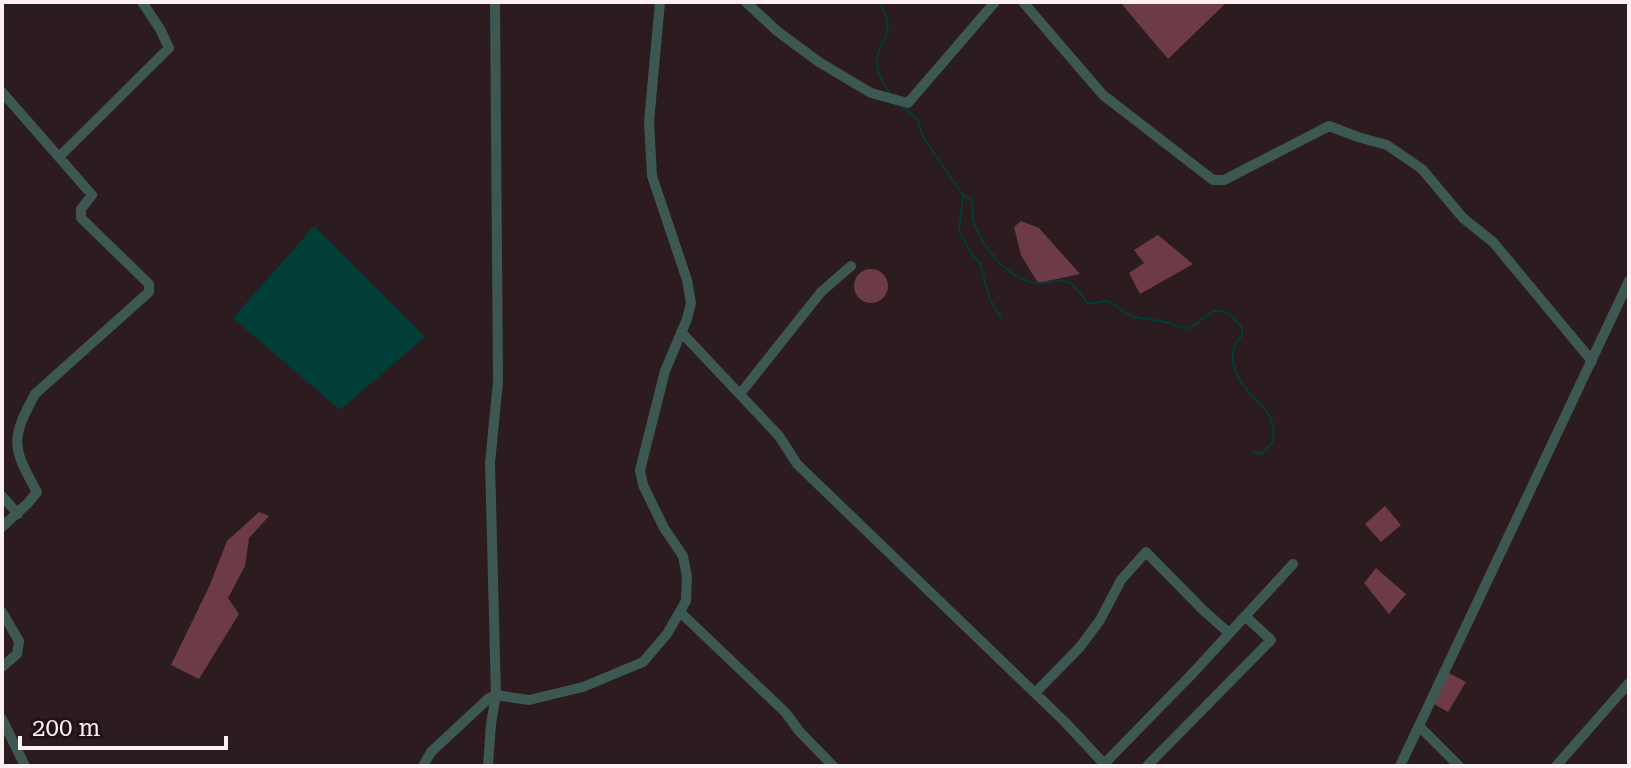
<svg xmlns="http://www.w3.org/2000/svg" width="1631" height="768" viewBox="0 0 1631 768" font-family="'Roboto Serif',serif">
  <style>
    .forest { fill: #6d3b47 }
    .water { fill: #013e37 }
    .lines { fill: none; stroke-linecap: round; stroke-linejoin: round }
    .stream { stroke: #013e37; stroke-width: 2 }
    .minor { stroke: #3d5753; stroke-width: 10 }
  </style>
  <rect width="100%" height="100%" fill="#2c1b1f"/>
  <!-- forest -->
  <path class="forest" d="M1120,2H1227L1168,59Z
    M1021,221L1039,228L1080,274L1038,283L1021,255L1014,227Z
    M1158,235L1193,264L1140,294L1129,273L1144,263L1134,250Z
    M854 286a17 17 0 1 1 34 0a17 17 0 1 1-34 0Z
    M1385,506L1401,525L1381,542L1365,524Z
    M259,512L269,516L249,538L245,566L228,598L239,614L199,679L171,665L209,587L227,541Z
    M1376,568L1406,594L1389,614L1364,583Z
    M1449,673L1466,682L1448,712L1434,704Z"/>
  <!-- water -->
  <path class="water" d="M314,226L425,337L340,410L233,318Z"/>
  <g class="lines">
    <!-- stream -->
    <path class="stream" d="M880,2C901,41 872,39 878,70C879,78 885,86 890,93
      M902,106L918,120L923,137L963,195L959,231L973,256L980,263L989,297L1001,318
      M963,195L972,201C974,209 971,217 975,225C985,250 1008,279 1036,283C1047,285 1062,276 1072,284C1078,289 1082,297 1088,303C1094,304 1099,301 1106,301C1114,302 1120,310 1127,314C1137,319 1156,319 1169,323C1174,325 1181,329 1187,328C1203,325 1211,301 1230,315C1234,318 1240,325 1242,329C1244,338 1237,339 1235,345C1229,358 1236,376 1244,386C1259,406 1279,414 1272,443L1261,454L1253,452"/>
    <!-- minor -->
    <path class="minor" d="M746,2L777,31L819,62L871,93L908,103L995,2
      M1023,2L1103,95L1213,180H1224L1329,126L1358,137L1387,145L1422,169L1463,218L1493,242L1592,361
      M2,92L92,195L81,209V218L149,284V292L35,394C10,440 12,447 37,492L28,503L2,527
      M59,157L169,48L160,29L142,2
      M681,332L779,436L797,464L1065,722L1106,766
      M740,394L821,292L851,266
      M2,496L18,514
      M2,612L19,641L17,654L2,667
      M680,612L786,713L799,731L833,766
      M1035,693L1080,647L1100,620L1121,580L1146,552L1203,610L1229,633
      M2,719L25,766
      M1419,726L1459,766
      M1104,764L1192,674L1293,564
      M423,766L431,752L489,698L496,695L490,463L498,382L495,2
      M488,766L491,724L496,695L529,700L583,687L643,662L667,634L686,601L687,577L683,556L664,528L643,485L640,470L665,371L687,319L691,303L687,280L652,176L649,122L660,2
      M1147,766L1271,640L1245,616
      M1400,766L1629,281
      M1556,766L1629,683"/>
  </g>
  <!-- border -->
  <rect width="1631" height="768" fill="none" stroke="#fbeff1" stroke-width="8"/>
  <!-- scale -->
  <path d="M20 736v12h206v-12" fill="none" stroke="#fbeff1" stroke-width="4"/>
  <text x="32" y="736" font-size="24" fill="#fbeff1" stroke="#221215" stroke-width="6" paint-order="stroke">200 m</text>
</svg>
